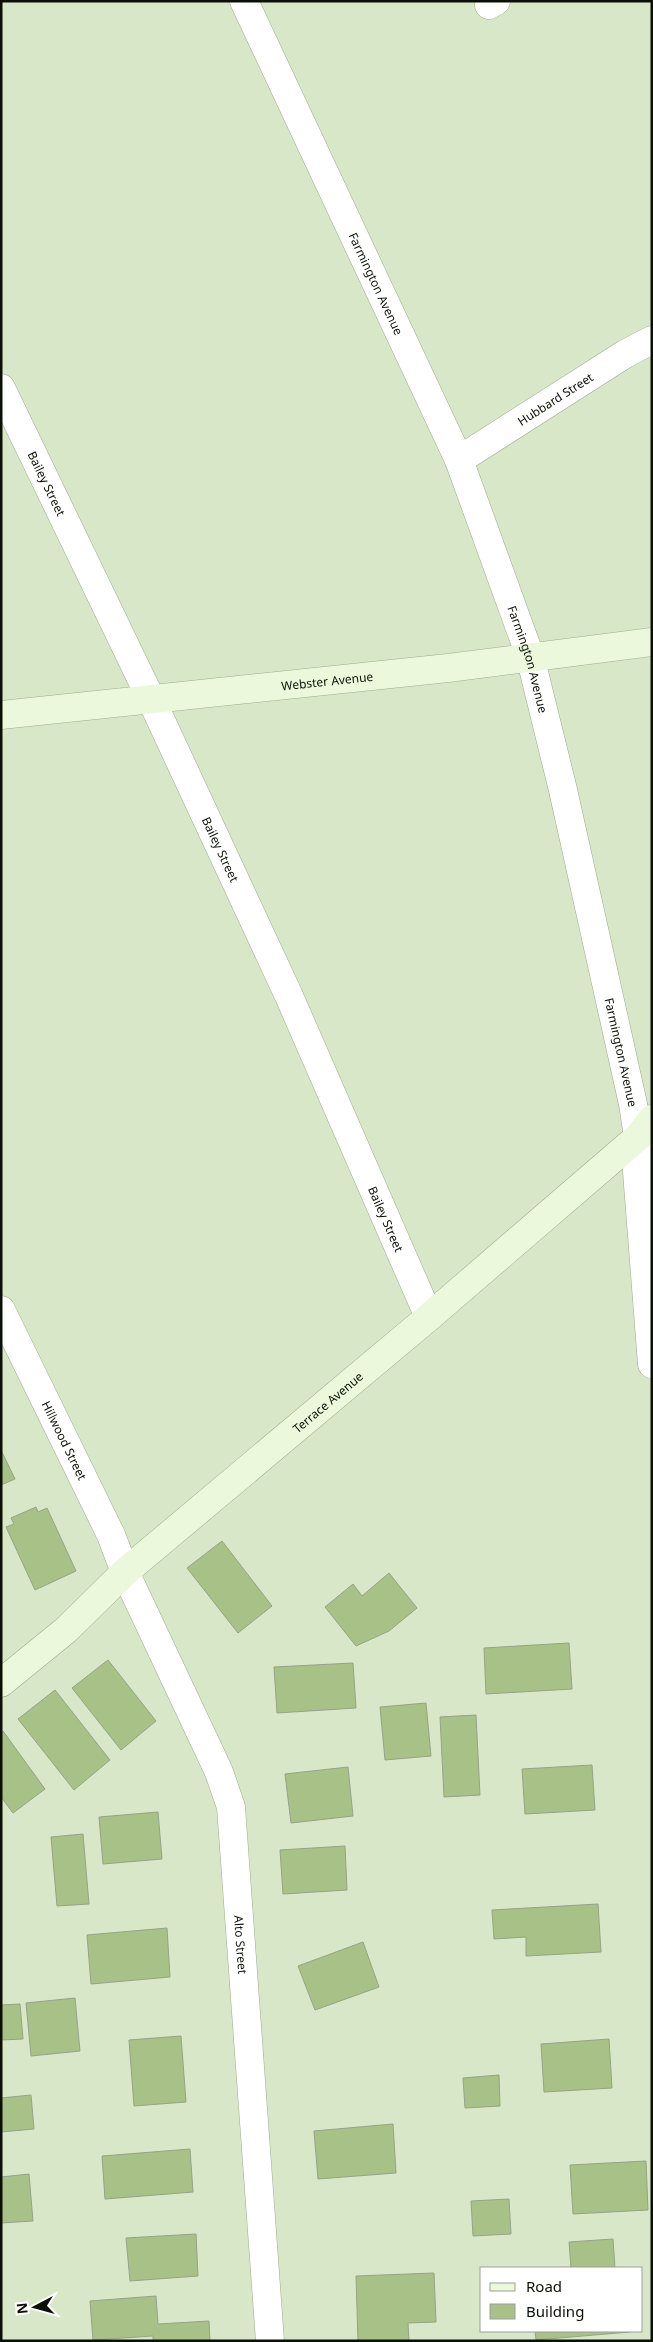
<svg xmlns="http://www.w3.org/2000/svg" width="653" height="2342" viewBox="0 0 653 2342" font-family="'Noto Sans',sans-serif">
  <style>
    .building { fill: #a7c187; stroke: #96a387 }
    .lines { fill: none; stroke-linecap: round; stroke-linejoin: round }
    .street-casing { stroke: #9daa8d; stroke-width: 29 }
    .secondary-casing { stroke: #9daa8d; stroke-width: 29 }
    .street { stroke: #fff; stroke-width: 28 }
    .secondary { stroke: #ecf8dc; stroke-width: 28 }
    .labels { text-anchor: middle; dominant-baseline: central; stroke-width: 4; stroke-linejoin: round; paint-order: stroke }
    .street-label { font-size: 12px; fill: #0b1006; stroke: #fff }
  </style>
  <rect width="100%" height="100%" fill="#d9e7c9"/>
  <!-- building -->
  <path class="building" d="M1,1450L15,1479L1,1485Z
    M36,1507L38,1512L47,1508L76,1571L35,1590L6,1527L14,1524L11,1518Z
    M222,1541L272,1606L238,1633L187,1568Z
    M389,1573L417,1608L389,1631L356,1646L325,1607L353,1584L362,1596Z
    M569,1643L572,1689L486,1694L484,1648Z
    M108,1660L156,1721L121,1750L72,1688Z
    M353,1663L356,1708L277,1713L274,1667Z
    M55,1690L110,1760L74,1790L18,1719Z
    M426,1703L431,1756L385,1760L380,1707Z
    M476,1715L480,1795L444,1797L440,1717Z
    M3,1731L45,1789L13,1813L1,1797V1732Z
    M592,1765L595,1810L525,1814L522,1769Z
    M348,1767L353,1816L291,1823L285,1774Z
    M158,1812L162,1859L103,1864L99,1817Z
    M83,1834L89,1904L57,1906L51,1837Z
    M345,1846L347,1890L283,1894L280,1850Z
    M598,1904L601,1952L526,1956V1937L494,1939L492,1910Z
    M167,1928L170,1977L91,1984L87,1935Z
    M363,1942L379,1987L315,2010L298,1966Z
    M75,1998L80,2051L31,2056L26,2003Z
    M20,2004L23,2039L1,2040V2005Z
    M181,2036L186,2102L134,2106L129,2040Z
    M609,2039L612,2088L544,2092L541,2044Z
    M499,2075L500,2106L465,2108L463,2078Z
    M31,2095L34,2129L1,2132V2098Z
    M393,2124L396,2173L318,2179L314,2131Z
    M190,2149L193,2192L105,2199L102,2156Z
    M646,2161L648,2210L573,2214L570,2165Z
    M29,2174L33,2221L1,2223V2177Z
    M509,2199L511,2234L473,2236L471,2201Z
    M196,2234L198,2276L130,2281L126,2238Z
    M613,2239L615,2268H571L569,2242Z
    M434,2273L436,2322L408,2323L409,2341H358L356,2276Z
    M156,2296L158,2324L209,2321L210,2341H153V2336L93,2340L90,2301Z
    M535,2331H630V2332L536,2340Z"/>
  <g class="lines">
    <defs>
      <g id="street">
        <path id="s1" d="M244,1L459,460L530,656L563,790L633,1104L638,1137L637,1172L652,1364"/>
        <path d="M489,5L496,1"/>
        <path id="s2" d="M1,388L151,699L289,996L429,1317"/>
        <path id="s3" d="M459,460L625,354L652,340"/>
        <path id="s4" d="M1,1310L111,1535L125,1572L219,1772L231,1807L270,2341"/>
      </g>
      <g id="secondary">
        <path id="s5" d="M1,715L448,668L652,642"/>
        <path id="s6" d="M1,1683L66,1630L125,1572L429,1317L638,1137L652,1119"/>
      </g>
    </defs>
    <!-- street casing -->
    <use href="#street" class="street-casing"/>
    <!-- secondary casing -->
    <use href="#secondary" class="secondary-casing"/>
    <!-- street -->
    <use href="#street" class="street"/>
    <!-- secondary -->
    <use href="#secondary" class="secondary"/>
  </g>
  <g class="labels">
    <!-- street labels -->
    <g class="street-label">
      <text stroke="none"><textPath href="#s1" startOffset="312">Farmington Avenue</textPath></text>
      <text stroke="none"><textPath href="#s3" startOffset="114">Hubbard Street</textPath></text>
      <text stroke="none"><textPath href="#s2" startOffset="106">Bailey Street</textPath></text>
      <text stroke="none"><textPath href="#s1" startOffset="718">Farmington Avenue</textPath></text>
      <text stroke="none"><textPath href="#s5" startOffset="328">Webster Avenue</textPath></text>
      <text stroke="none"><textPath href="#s2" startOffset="511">Bailey Street</textPath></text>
      <text stroke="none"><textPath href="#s1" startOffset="1122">Farmington Avenue</textPath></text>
      <text stroke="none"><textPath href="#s2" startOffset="916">Bailey Street</textPath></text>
      <text stroke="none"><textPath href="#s6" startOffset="431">Terrace Avenue</textPath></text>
      <text stroke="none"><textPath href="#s4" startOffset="145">Hillwood Street</textPath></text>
      <text stroke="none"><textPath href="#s4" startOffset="686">Alto Street</textPath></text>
    </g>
  </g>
  <!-- border -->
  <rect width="653" height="2342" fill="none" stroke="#0b1006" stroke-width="5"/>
  <!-- legend -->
  <rect x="480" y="2267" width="162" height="65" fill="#ffffff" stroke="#9d9f9b"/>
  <rect x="490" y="2283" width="25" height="8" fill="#ecf8dc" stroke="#9d9f9b"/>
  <text x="526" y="2292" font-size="15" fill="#0b1006">Road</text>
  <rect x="490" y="2304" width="25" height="15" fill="#a7c187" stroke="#9d9f9b"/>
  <text x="526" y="2317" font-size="15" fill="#0b1006">Building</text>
  <!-- north arrow -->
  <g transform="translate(35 2307) rotate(264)" stroke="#ffffff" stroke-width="4" paint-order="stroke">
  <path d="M0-4L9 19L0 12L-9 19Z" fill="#0b1006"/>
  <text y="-8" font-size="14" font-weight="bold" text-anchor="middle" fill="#0b1006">N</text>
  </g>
</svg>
